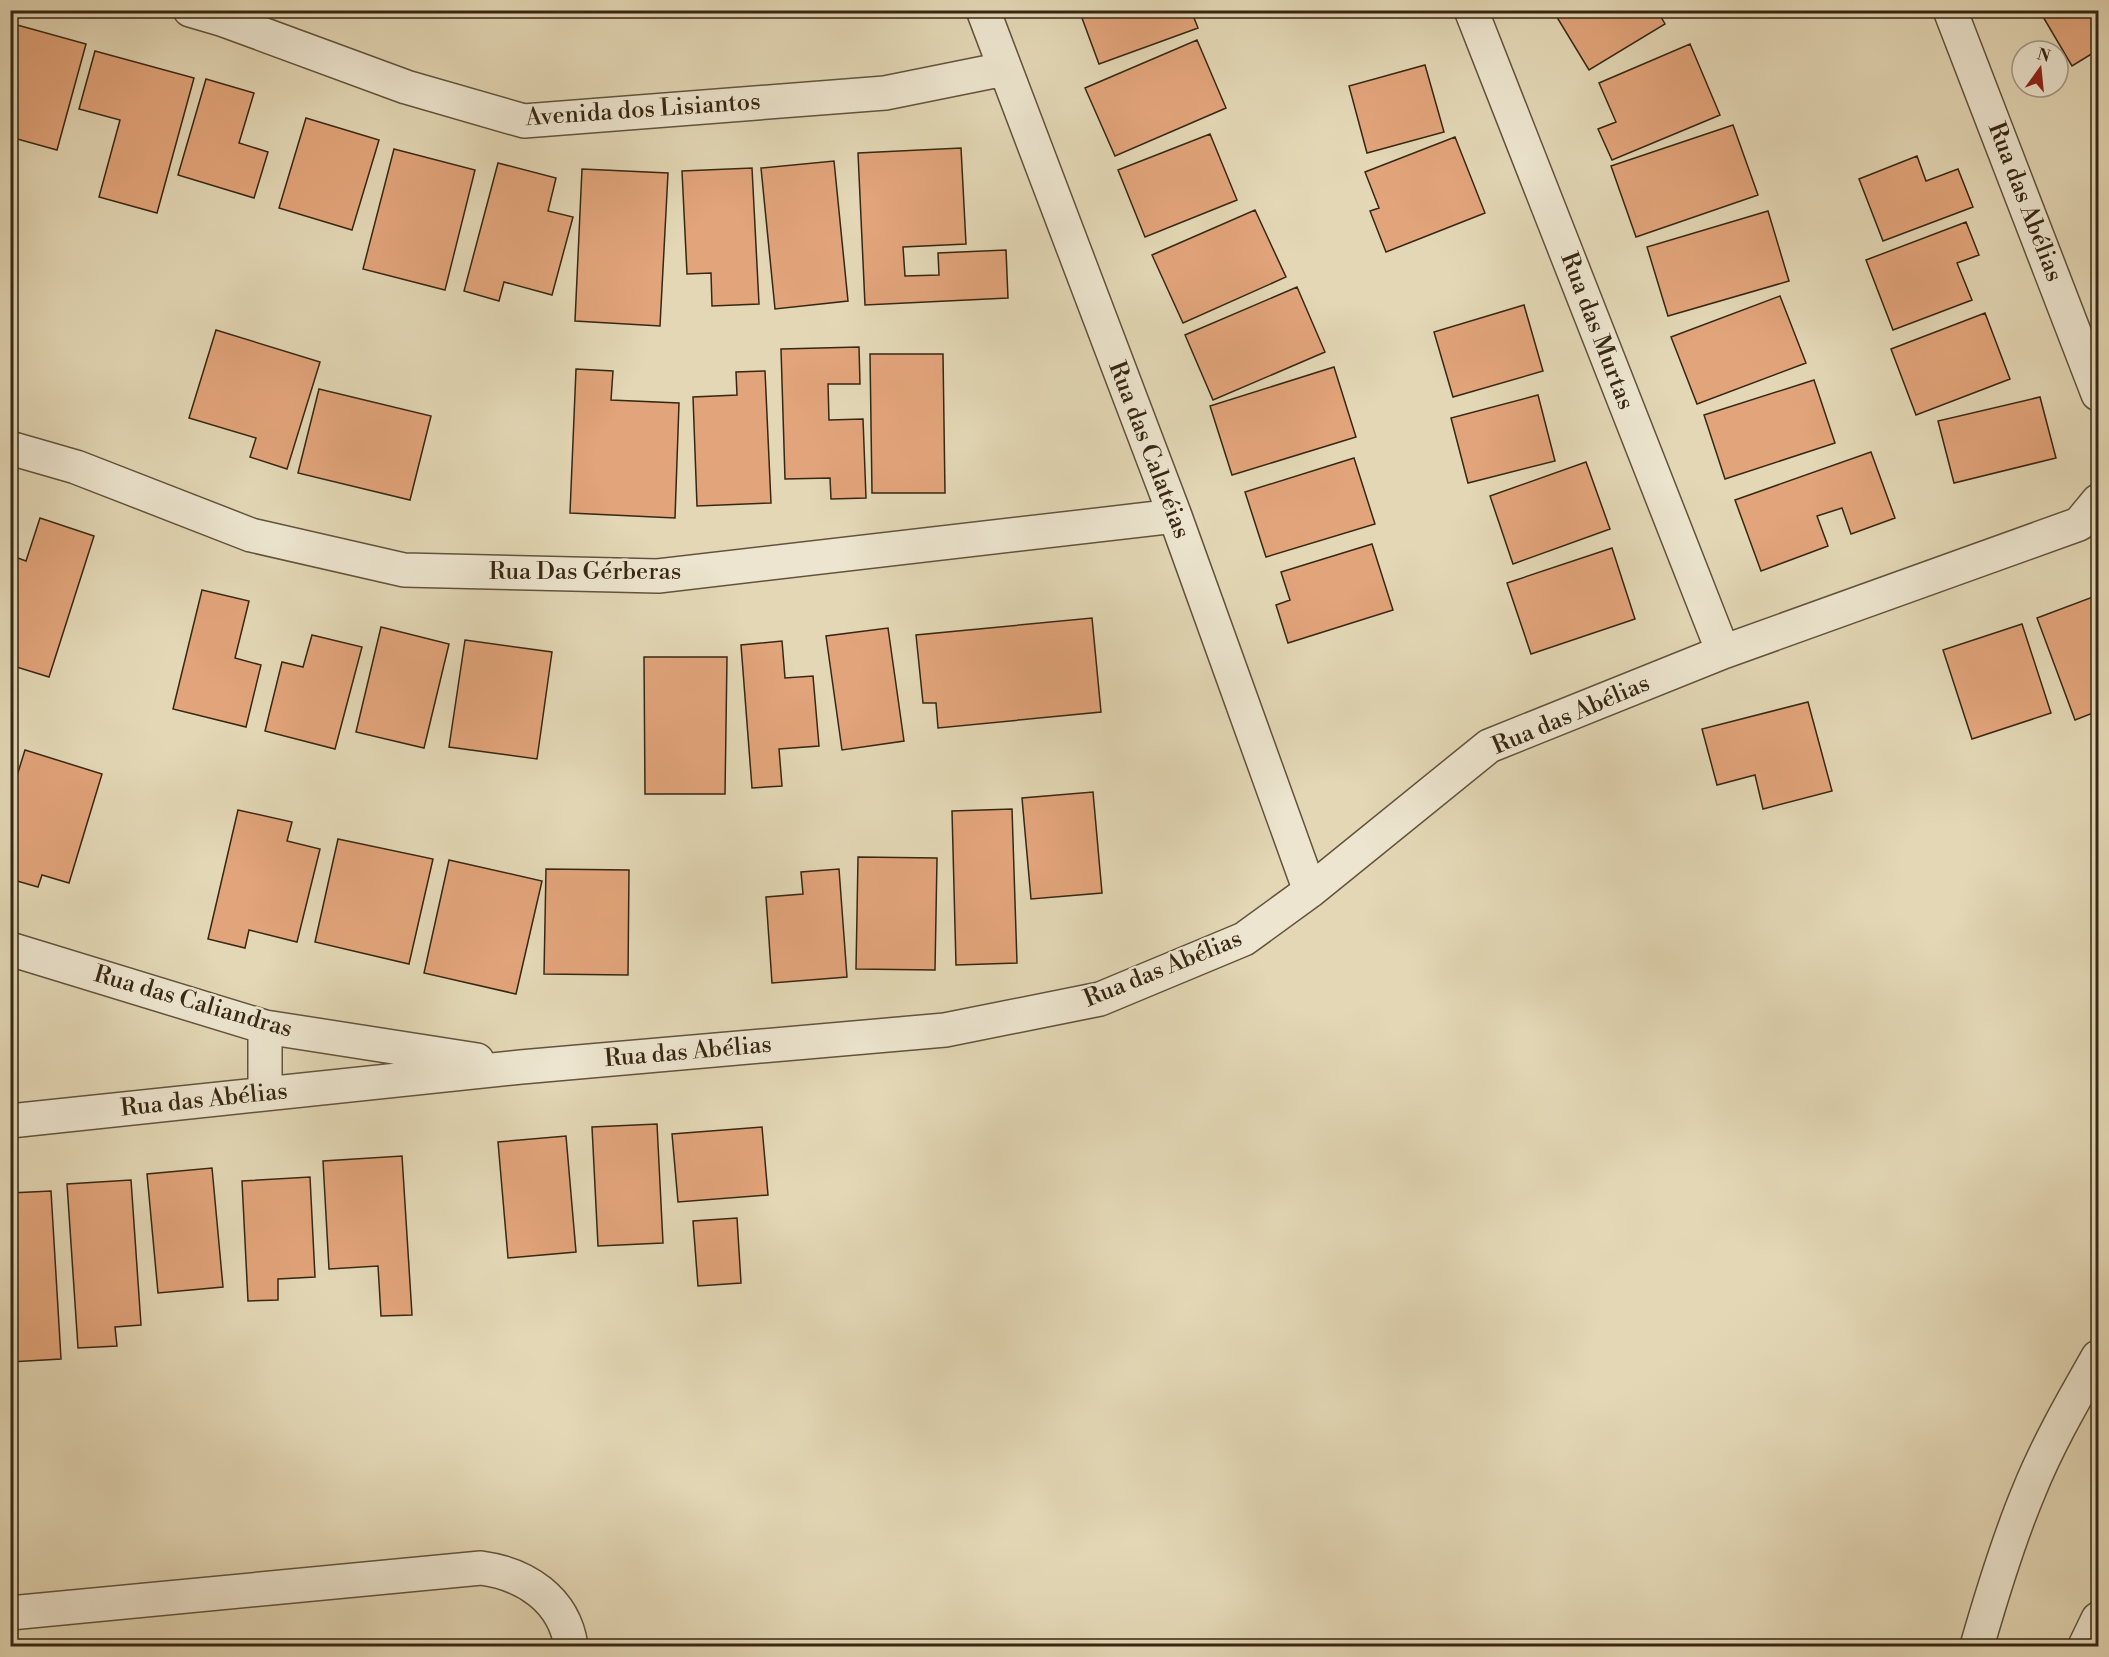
<svg xmlns="http://www.w3.org/2000/svg" width="2109" height="1657" viewBox="0 0 2109 1657" font-family="'Libre Bodoni',serif">
  <style>
    .building { fill: #e2a47a; stroke: #372713; stroke-width: 1.5 }
    .lines { fill: none; stroke-linecap: round; stroke-linejoin: round }
    .minor-casing { stroke: #62533c; stroke-width: 36 }
    .minor { stroke: #ede5cf; stroke-width: 33 }
    .labels { text-anchor: middle; dominant-baseline: central; stroke-width: 5; stroke-linejoin: round; paint-order: stroke }
    .street-label { font-size: 24px; fill: #372713; stroke: #ede5cf }
  </style>
  <rect width="100%" height="100%" fill="#e3d7b5"/>
  <filter id="stains"><feTurbulence type="fractalNoise" baseFrequency=".00333" numOctaves="4"/><feColorMatrix values="0 0 0 0 .2 0 0 0 0 .09 0 0 0 0 .02 0 0 0 .5 -.17"/></filter>
  <radialGradient id="worn" r=".72"><stop offset=".6" stop-color="#630" stop-opacity="0"/><stop offset="1" stop-color="#630" stop-opacity=".3"/></radialGradient>
  <!-- building -->
  <path class="building" d="M1079,10H1191L1198,28L1099,64Z
    M1562,10H1657L1665,24L1589,70L1555,14Z
    M2039,10H2098V50L2072,66Z
    M10,23L86,44L57,150L10,137Z
    M1197,40L1226,108L1115,156L1085,88Z
    M1690,44L1720,115L1612,160L1598,129L1616,122L1599,83Z
    M95,51L194,78L157,213L99,197L120,120L79,109Z
    M1425,65L1444,132L1367,153L1349,86Z
    M206,79L254,93L239,143L268,152L254,198L178,175Z
    M306,118L379,140L352,230L279,208Z
    M1733,125L1758,195L1636,237L1611,166Z
    M1210,134L1237,200L1145,237L1118,170Z
    M1455,137L1485,213L1386,252L1370,211L1379,208L1365,172Z
    M961,148L966,244L903,247L905,276L939,275L938,253L1006,250L1008,298L865,305L858,153Z
    M394,149L475,170L445,290L363,269Z
    M1917,156L1926,181L1958,169L1973,207L1883,241L1859,179Z
    M834,161L848,301L775,309L761,168Z
    M498,163L556,178L548,211L573,217L552,295L504,282L499,301L464,291Z
    M752,168L759,304L712,306L711,273L687,274L682,171Z
    M582,169L668,173L660,326L575,321Z
    M1255,210L1286,277L1183,323L1152,255Z
    M1768,211L1789,281L1668,316L1647,247Z
    M1966,222L1979,255L1957,263L1972,300L1893,330L1866,260Z
    M1297,287L1325,352L1213,400L1185,335Z
    M1780,296L1806,363L1697,404L1671,337Z
    M1524,305L1543,371L1453,397L1434,332Z
    M1985,313L2010,379L1916,415L1891,349Z
    M216,330L320,362L287,469L250,457L256,438L189,418Z
    M859,347L860,384H828L829,420L863,419L866,498L831,499L830,478L785,479L781,349Z
    M870,354H943L945,493H872Z
    M1334,367L1356,437L1232,475L1210,406Z
    M576,369L613,371L611,400L679,403L675,518L570,513Z
    M765,371L771,503L697,506L693,397L737,395L736,372Z
    M1814,380L1835,443L1725,479L1704,415Z
    M319,389L431,416L410,500L298,473Z
    M1538,395L1555,461L1468,483L1451,418Z
    M2040,397L2056,458L1954,483L1938,421Z
    M1871,452L1895,518L1851,534L1842,508L1817,516L1828,546L1761,571L1735,500Z
    M1354,458L1375,524L1266,557L1245,492Z
    M1586,462L1610,529L1513,564L1490,496Z
    M40,518L94,536L49,677L10,665V555L26,561Z
    M1372,544L1393,610L1288,643L1276,605L1290,600L1281,572Z
    M1612,548L1635,619L1531,654L1507,583Z
    M202,590L249,601L235,658L261,665L246,727L173,709Z
    M2098,595V711L2075,720L2037,618Z
    M1092,618L1101,712L938,728L936,703H923L916,635Z
    M2022,624L2051,713L1972,739L1943,650Z
    M381,627L449,644L424,748L356,732Z
    M888,628L904,741L842,750L826,636Z
    M312,635L362,647L335,749L265,731L282,662L303,667Z
    M465,640L552,652L537,759L449,747Z
    M782,641L785,678L813,676L819,746L779,749L782,786L752,788L741,645Z
    M644,657H727L725,794H645Z
    M1808,702L1832,791L1763,809L1755,775L1717,785L1702,729Z
    M25,750L102,774L69,883L42,875L38,887L10,879V798Z
    M1093,792L1102,893L1031,899L1022,798Z
    M1012,809L1017,963L956,965L952,811Z
    M238,810L292,822L287,841L320,849L297,942L249,930L245,948L208,939Z
    M338,839L433,859L409,964L315,942Z
    M858,857L937,858L935,970L856,969Z
    M449,860L542,881L516,994L424,973Z
    M546,869L629,870L628,975L544,974Z
    M839,869L847,977L772,983L766,897L803,894L801,872Z
    M657,1124L663,1243L598,1246L592,1127Z
    M762,1127L768,1195L678,1202L672,1134Z
    M566,1136L576,1252L508,1258L498,1142Z
    M402,1156L412,1315L381,1316L378,1266L329,1269L323,1161Z
    M212,1168L223,1287L158,1293L147,1174Z
    M310,1177L315,1277L278,1279V1300L248,1301L242,1181Z
    M131,1180L141,1325L115,1327L117,1346L78,1348L67,1184Z
    M51,1191L61,1359L10,1362V1193Z
    M737,1218L741,1283L698,1286L693,1221Z"/>
  <g class="lines">
    <defs>
      <path id="minor" d="M190,10L224,20L406,87L524,121L885,93L1004,69
        M983,10L1175,516L1310,891
        M1471,10L1723,652
        M1950,10L2098,394
        M10,448L76,467L251,535L404,570L658,576L1175,516
        M10,949L265,1027L477,1060
        M265,1027V1094
        M10,1121L521,1067L945,1030L1100,999L1244,939L1310,891L1489,746L1723,652L2079,524L2098,501
        M10,1613L481,1568C525,1574 564,1599 571,1646
        M1977,1646C1992,1594 2008,1541 2029,1491C2048,1444 2073,1401 2098,1357
        M2085,1646L2098,1619"/>
    </defs>
    <!-- minor casing -->
    <use href="#minor" class="minor-casing"/>
    <!-- minor -->
    <use href="#minor" class="minor"/>
  </g>
  <g class="labels">
    <!-- street labels -->
    <g class="street-label">
      <text transform="translate(643 110) rotate(-4)">Avenida dos Lisiantos</text>
      <text transform="translate(2025 202) rotate(69)">Rua das Abélias</text>
      <text transform="translate(1597 331) rotate(69)">Rua das Murtas</text>
      <text transform="translate(1149 450) rotate(69)">Rua das Calatéias</text>
      <text x="585" y="572">Rua Das Gérberas</text>
      <text transform="translate(1571 715) rotate(-23)">Rua das Abélias</text>
      <text transform="translate(1163 969) rotate(-22)">Rua das Abélias</text>
      <text transform="translate(193 1002) rotate(16)">Rua das Caliandras</text>
      <text transform="translate(688 1052) rotate(-5)">Rua das Abélias</text>
      <text transform="translate(204 1100) rotate(-6)">Rua das Abélias</text>
    </g>
  </g>
  <!-- margin -->
  <rect width="2109" height="1657" fill="none" stroke="#e3d7b5" stroke-width="36"/>
  <rect x="12" y="12" width="2085" height="1633" fill="none" stroke="#372713" stroke-width="3"/>
  <rect x="18" y="18" width="2073" height="1621" fill="none" stroke="#372713" stroke-width="1.5"/>
  <!-- north arrow -->
  <g transform="translate(2040 69) rotate(15)"><circle r="28" fill="#ede5cf" stroke="#a49984" stroke-width="1.5"/>
  <path d="M0-4.5L10 22L0 15L-10 22Z" fill="#8f2418"/>
  <text y="-9" font-size="16" font-weight="bold" text-anchor="middle" fill="#372713">N</text>
  </g>
  <rect width="100%" height="100%" filter="url(#stains)"/>
  <rect width="100%" height="100%" fill="url(#worn)"/>
</svg>
